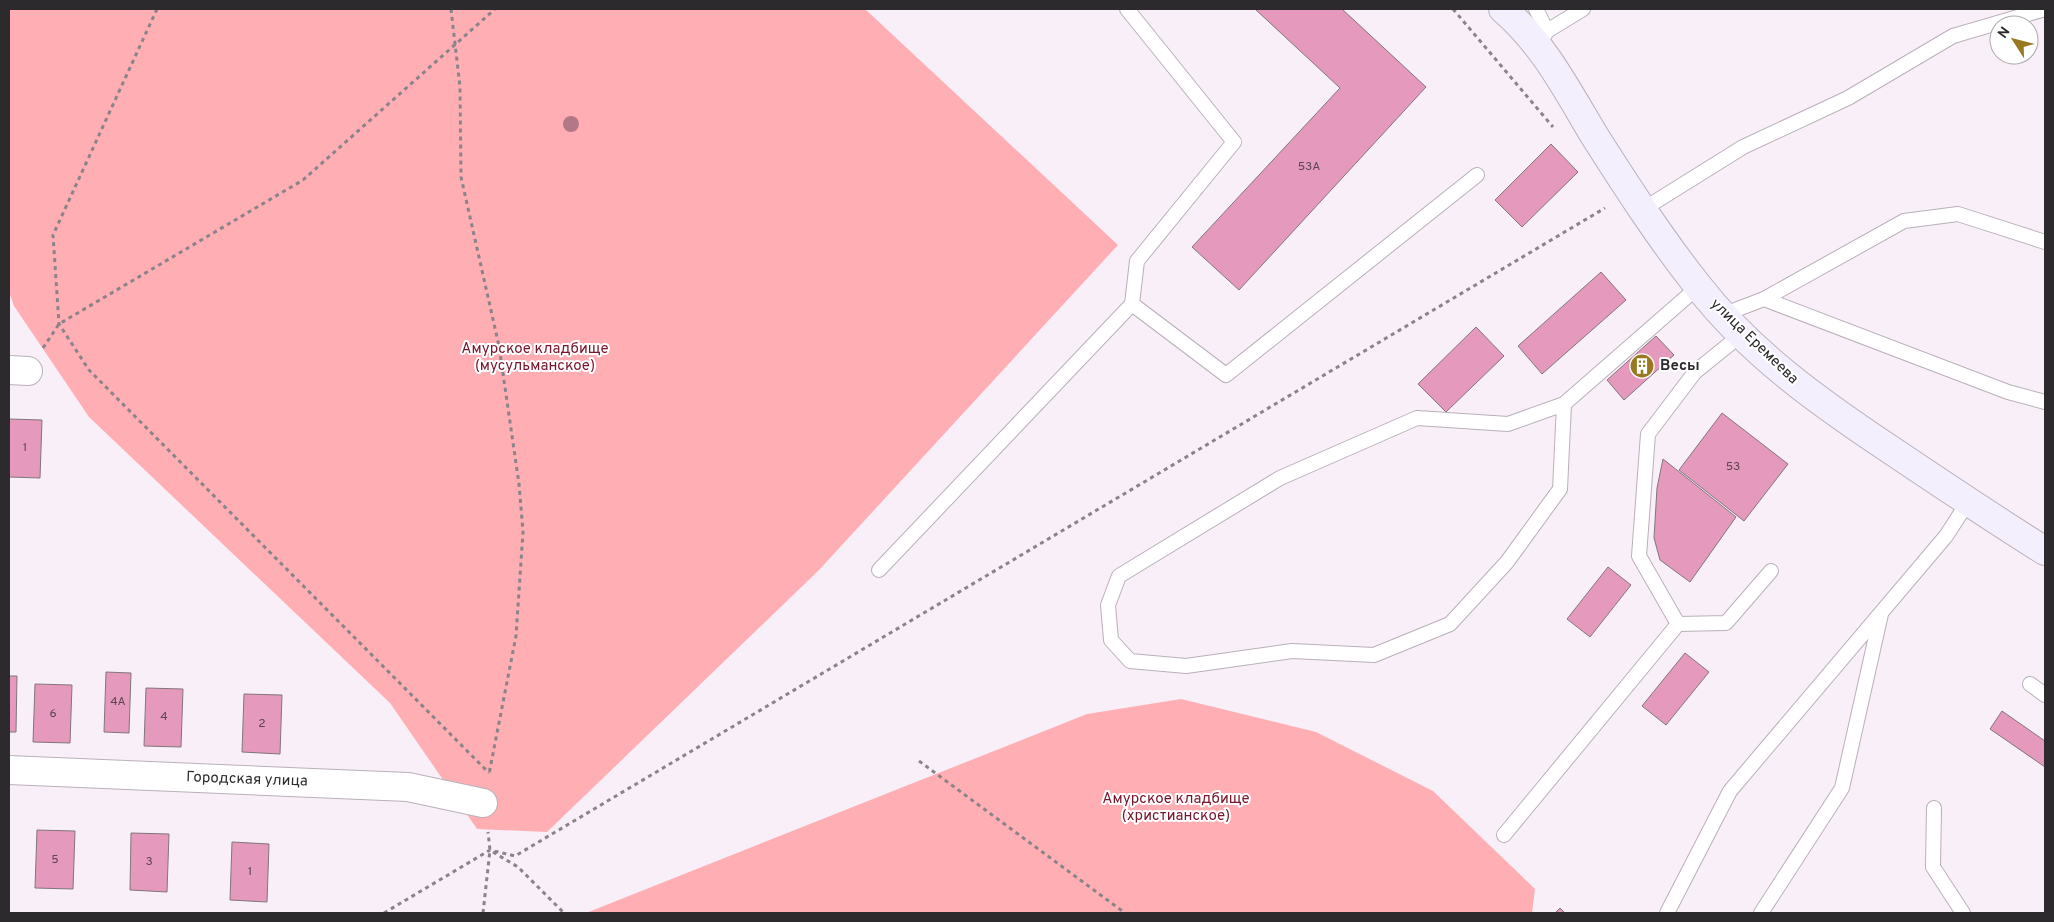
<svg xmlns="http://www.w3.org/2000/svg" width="2054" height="922" viewBox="0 0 2054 922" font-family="Overpass,sans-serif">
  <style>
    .green { fill: #ffaeb4 }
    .building { fill: #e499bd; stroke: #82767b }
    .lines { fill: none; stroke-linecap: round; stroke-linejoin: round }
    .lane-casing { stroke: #b9b0b9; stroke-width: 16 }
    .street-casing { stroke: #b9b0b9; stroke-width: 30 }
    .secondary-casing { stroke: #b9b0b9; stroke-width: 30 }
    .path { stroke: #8a838a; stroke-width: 3; stroke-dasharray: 4 4; stroke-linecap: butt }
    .lane { stroke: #fff; stroke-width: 14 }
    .street { stroke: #fff; stroke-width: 28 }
    .secondary { stroke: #f4effd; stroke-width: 28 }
    .tree { fill: #b27888 }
    .labels { text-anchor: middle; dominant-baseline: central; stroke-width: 4; stroke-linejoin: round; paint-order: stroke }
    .number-label { font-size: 12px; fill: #5b4651 }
    .street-label { font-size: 15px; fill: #2d2a2d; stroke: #fff }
    .park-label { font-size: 15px; fill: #77162c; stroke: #fff }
    .poi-label { font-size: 15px; font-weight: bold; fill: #2d2a2d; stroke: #fff; text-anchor: start }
  </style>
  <rect width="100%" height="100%" fill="#f9eff9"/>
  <!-- green -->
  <path class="green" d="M9,9H865L1118,245L819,570L547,832L477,829L390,703L89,417L14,306L9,292Z
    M1181,699L1316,732L1433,791L1535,889L1532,913H586L1087,714Z"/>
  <!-- building -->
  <path class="building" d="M1255,9H1342L1426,87L1239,290L1192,247L1340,88Z
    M1551,144L1578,172L1522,227L1495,200Z
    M1601,272L1626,300L1542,374L1518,346Z
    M1476,327L1504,356L1446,412L1418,384Z
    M1656,336L1674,355L1624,400L1607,380Z
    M1722,413L1788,464L1744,521L1679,470Z
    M9,419L42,420L40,478L9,477Z
    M1663,459L1736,517L1690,582L1660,560L1654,538L1657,488Z
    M1608,567L1631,585L1590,637L1567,619Z
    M1685,653L1709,672L1666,725L1642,706Z
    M106,672L131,673L129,733L104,732Z
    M9,676H17L16,732H9Z
    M35,684L72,685L70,743L33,742Z
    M146,688L183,689L181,747L144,746Z
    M244,694L282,695L280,754L242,752Z
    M2002,711L2045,741V767L1990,729Z
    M37,830L75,831L73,889L35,888Z
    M131,833L169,834L167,892L130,890Z
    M232,842L269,844L267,902L230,900Z
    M1560,908L1565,913H1555Z"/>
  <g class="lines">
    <defs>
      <path id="lane" d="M1536,9L1547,31L1543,38
        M1547,31L1583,9
        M1642,210L1743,147L1848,98L1953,36L2045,9
        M1764,299L2008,392L2045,402
        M1132,304L1226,375L1477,175
        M1722,315L1764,299L1904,221L1958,214L2045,242
        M1564,404L1560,489L1507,562L1450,624L1374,655L1292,651L1186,666L1130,661L1111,640L1108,605L1119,576L1280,478L1417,418L1508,424L1564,404L1698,287
        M879,570L1132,304L1137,261L1234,142L1127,9
        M1678,624L1726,623L1771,571
        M2030,684L2045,695
        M1934,808L1933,867L1963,913
        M1504,835L1678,624L1639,556L1648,434L1695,372L1742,334
        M1667,913L1730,791L1946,536L1968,502
        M1761,913L1842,788L1881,614"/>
      <path id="street" d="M9,370L28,371
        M9,770L408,787L483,803"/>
      <path id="secondary" d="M1503,9C1543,43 1567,90 1594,135C1627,187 1660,238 1698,286C1750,353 1819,402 1888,448C1940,483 1992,518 2045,551"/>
    </defs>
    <!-- lane casing -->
    <use href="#lane" class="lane-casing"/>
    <!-- street casing -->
    <use href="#street" class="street-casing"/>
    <!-- secondary casing -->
    <use href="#secondary" class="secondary-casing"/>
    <!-- path -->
    <path class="path" d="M157,9L53,235L59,324L89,370L489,773
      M451,9L460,87L461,177L499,346L519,484L523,532L516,636L489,774
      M1453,9L1553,127
      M43,348L59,324L303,180L495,9
      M919,761L1125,913
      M493,852L518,867L564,913
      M384,913L490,850L515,856L1605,208
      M483,913L490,850L488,832"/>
    <!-- lane -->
    <use href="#lane" class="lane"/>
    <!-- street -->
    <use href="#street" class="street"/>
    <!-- secondary -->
    <use href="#secondary" class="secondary"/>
  </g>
  <!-- trees -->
  <circle class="tree" cx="571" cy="124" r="8"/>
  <!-- icons -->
  <defs>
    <symbol id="building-disc" viewBox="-11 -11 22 22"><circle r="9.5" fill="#987922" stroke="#fff"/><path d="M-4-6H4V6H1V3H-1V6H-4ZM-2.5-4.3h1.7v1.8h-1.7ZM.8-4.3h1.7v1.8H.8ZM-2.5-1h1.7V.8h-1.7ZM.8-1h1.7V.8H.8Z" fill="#fff"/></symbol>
  </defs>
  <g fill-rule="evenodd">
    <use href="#building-disc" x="1628" y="352" width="28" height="28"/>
  </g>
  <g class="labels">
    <!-- number labels -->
    <g class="number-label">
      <text x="1309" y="167">53А</text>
      <text x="25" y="448">1</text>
      <text x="1733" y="467">53</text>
      <text x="118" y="702">4А</text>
      <text x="53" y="714">6</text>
      <text x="164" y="717">4</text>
      <text x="262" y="724">2</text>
      <text x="55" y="860">5</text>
      <text x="149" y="862">3</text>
      <text x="250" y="872">1</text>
    </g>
    <!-- street labels -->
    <g class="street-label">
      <text transform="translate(1754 342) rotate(44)">улица Еремеева</text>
      <text transform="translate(247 780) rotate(2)">Городская улица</text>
    </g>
    <!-- park labels -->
    <g class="park-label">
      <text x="535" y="349">Амурское кладбище<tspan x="535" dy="17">(мусульманское)</tspan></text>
      <text x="1176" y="799">Амурское кладбище<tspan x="1176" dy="17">(христианское)</tspan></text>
    </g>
    <!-- poi labels -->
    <g class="poi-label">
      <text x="1660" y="366">Весы</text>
    </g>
  </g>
  <!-- border -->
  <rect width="2054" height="922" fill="none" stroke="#2d2a2d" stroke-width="20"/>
  <!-- north arrow -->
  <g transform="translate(2014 40) rotate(306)"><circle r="24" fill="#ffffff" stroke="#abaaab"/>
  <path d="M0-4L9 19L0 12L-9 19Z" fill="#987922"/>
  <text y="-8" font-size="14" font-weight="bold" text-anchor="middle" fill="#2d2a2d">N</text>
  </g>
</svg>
